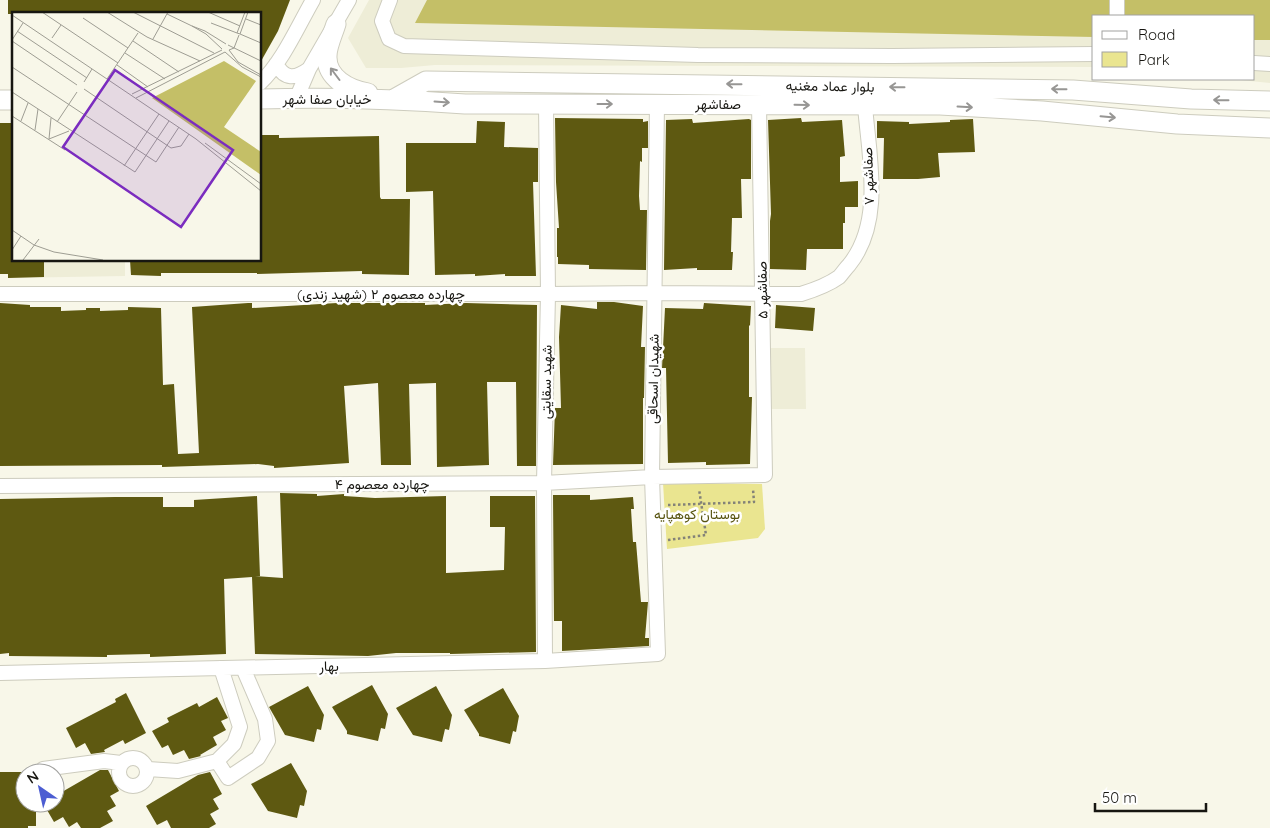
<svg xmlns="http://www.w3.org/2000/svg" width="1270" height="828" viewBox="0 0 1270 828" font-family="Quicksand,Vazirmatn,sans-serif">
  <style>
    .built { fill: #eeedd7 }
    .green { fill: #eae590 }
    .forest { fill: #c4bf67 }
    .building { fill: #5e5911 }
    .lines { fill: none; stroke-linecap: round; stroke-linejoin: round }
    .minor-casing { stroke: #cdccbe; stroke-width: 16 }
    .major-casing { stroke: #cdccbe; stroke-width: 21 }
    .path { stroke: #838278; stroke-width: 2.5; stroke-dasharray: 2.5 2.5; stroke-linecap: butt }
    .minor { stroke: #fff; stroke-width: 14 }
    .major { stroke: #fff; stroke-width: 19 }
    .oneway { stroke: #979694 }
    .labels { text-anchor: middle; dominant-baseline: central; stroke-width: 5; stroke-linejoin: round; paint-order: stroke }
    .street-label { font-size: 14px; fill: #171611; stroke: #fff }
    .park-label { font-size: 14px; fill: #585410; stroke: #fff }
    .inset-road { fill: none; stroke: #9e9d93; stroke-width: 1 }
    .view { fill: #7b2cbf; fill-opacity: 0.15; stroke: #7b2cbf; stroke-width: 2.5 }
    .inset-edge { fill: none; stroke: #171611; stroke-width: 2.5 }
  </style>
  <rect width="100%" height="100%" fill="#f8f7e9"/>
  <!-- built -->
  <path class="built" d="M369,0H1270V83L1230,79H1254V16H1094V67L435,65L401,68H366L348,38Z
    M7,202L14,260H125V276L8,278Z
    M767,348H805L806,409H768Z"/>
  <!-- green -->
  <path class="green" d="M663,483L762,484L765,529L758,538L667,549Z"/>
  <!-- forest -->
  <path class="forest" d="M427,0H1270V40H1254V16H1094V37L415,23Z"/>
  <!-- building -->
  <path class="building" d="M8,0H290L278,31L260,63V14H8Z
    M555,118L643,119V122L648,121V148H642V162L640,161L639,196L640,210H647L646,270L589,269V265L558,264V257H557V228H559L556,182Z
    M801,118L802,122L842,120L845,156L840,157V182L858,181V207H845V223H843V249H807L806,270L770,269V221L771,214L768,120Z
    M692,119L693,123L749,119L751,120V179H741L742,218H732L731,252H733L732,270H697V268L664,270L666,120Z
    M973,119L975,152L938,153L940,177L918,179H883L884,138H877V121L909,122V124L950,122V120Z
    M477,121L505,122L504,147L538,148V182H533L536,276H505V274L475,276V274L435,275L433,191L406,192V143H476Z
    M0,123H14V260H44V277L8,278V274H0Z
    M260,135H279V138L379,136L380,197L381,199H410L409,275L362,274V271L257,274V273H161V276L131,275L130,260H260Z
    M597,302H614L643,306L641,347H645L644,398H643V464L553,465L555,408H561L559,337L561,305L597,309Z
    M0,303L30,305V307H61V311L86,310V308H100V311L128,310V307L161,308L163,385L174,384L178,454L199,453L192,307L248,303H252V308L337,303H425V305L466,303L537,305L536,466H517L516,382H487L489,465L437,467L436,383L409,384L411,465H381L378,383L344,386L349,463L274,468V466L258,464L162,467V465L0,466Z
    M704,303L751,306L750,326L749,325V397H752L750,464L706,465V462L668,463L666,368H662L665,308L703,309Z
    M776,305L815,308L813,331L775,328Z
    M280,493L317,494V496L344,494V496L375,498L446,496V573L504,570L505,527H490V496H535L536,652L450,654V653H396L368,656L255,654L252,577L224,579L226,654L150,657V654L107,655V657L9,656V653L0,654V499L115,497H163V507H194V500L257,496L260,576H255L283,578Z
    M553,495H590V500L633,497L634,509H631L633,542H636L641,602H648L645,638H649V646L562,651V621H554Z
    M372,685L388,714L385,729L381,728L378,741L347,734V731L332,707Z
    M308,686L324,715L321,730L317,729L314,742L285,735L269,707Z
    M436,686L452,715L449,730L445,729L442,742L413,735L396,708Z
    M503,688L519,716L516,732L513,731L510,744L479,736V734L464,710Z
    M126,693L146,733L125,744L123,740L104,750L105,752L91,754L85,743L76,748L66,728L116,702L115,699Z
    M217,697L228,718L221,721L226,730L213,737L217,745L200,755L201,756L189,759L184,750L173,755L168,745L162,748L152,731L169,722L167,718L197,703L199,707Z
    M291,763L307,791L304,806L300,805L297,818L268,811L251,784Z
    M100,770H108L119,791L110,796L116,806L107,811L113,821L100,828H81L77,822L69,827L63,817L54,822L43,803H55V796Z
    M0,772H25V803H36V826H28V828H0Z
    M210,772L222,794L213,799L219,809L210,814L216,824L209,828H171L167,820L157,825L146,806L198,775Z"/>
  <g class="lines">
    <defs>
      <path id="minor" d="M390,0L382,21L389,39L404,46L698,55L892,56L1094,54
        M1117,0V16
        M1254,63L1270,64
        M276,64C285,80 295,79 309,69
        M260,83C282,63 298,26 313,0
        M297,97L309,69L349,0
        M0,294H548L654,293L801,294C814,290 828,285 839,277C842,274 845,269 849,265C884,222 869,157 865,106
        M0,486L544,483L652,477L765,475L759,104
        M545,661L544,483L548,294L546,103
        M0,673L545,661L658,654L652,477L657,104
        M119 772a14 14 0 1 1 28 0a14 14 0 1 1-28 0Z
        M217,761L228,778L258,758L268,741L265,719L243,668
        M43,769L104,761L121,763
        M148,769L178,771L217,761L234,744L240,727L221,668"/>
      <path id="major" d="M336,24C333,34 327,46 327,56C326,78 349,90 368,93
        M260,99C329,97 397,99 465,104L940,105L1042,111L1177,124L1270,128
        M394,99L426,81L1073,90L1191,99L1270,101
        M0,100H14"/>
    </defs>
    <!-- minor casing -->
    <use href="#minor" class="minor-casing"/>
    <!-- major casing -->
    <use href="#major" class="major-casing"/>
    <!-- path -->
    <path class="path" d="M668,505L754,502L753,489
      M668,540L706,535L699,489"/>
    <!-- minor -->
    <use href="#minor" class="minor"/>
    <!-- major -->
    <use href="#major" class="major"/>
  </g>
  <!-- one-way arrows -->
  <defs><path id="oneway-shaft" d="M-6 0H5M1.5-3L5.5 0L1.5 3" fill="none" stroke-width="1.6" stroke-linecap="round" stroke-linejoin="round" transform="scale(1.25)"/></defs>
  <g class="oneway">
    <use href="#oneway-shaft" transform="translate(335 74) rotate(-127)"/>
    <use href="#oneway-shaft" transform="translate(734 84) rotate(-179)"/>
    <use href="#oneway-shaft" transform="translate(897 87) rotate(-179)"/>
    <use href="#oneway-shaft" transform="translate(1059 89) rotate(-179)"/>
    <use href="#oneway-shaft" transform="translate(1221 100) rotate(-179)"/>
    <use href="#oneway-shaft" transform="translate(442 102) rotate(4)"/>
    <use href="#oneway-shaft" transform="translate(605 104)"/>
    <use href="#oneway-shaft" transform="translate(802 105) rotate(1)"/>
    <use href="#oneway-shaft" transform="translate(965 107) rotate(3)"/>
    <use href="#oneway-shaft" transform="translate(1108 117) rotate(5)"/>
  </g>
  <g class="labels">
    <!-- street labels -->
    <g class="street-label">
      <text transform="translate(830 86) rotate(1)">بلوار عماد مغنیه</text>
      <text x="327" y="99">خیابان صفا شهر</text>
      <text x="718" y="104">صفاشهر</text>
      <text transform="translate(868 176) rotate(-92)">صفاشهر ۷</text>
      <text transform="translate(762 290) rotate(-91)">صفاشهر ۵</text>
      <text x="381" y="294">چهارده معصوم ۲ (شهید زندی)</text>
      <text transform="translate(653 379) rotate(-89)">شهیدان اسحاقی</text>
      <text transform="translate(546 382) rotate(-89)">شهید سقایتی</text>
      <text x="382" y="484">چهارده معصوم ۴</text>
      <text transform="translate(329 666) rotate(-1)">بهار</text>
    </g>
    <!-- park labels -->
    <g class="park-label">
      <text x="697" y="514">بوستان کوهپایه</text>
    </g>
  </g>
  <!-- overview -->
  <g transform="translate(12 12)">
    <rect width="249" height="249" fill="#f8f7e9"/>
    <path d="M212,49L244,69L212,115L249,140V163L140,86Z" fill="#c4bf67"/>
    <path class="inset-road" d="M30,0L106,51M95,0L135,25L188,49M121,0L202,41M196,0L228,14M155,2L180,14M0,3L184,127L249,179M71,6L116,36M234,7L249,13M199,11L225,21M5,19L75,66M228,22L225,21L233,0M228,22L236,0M228,22L249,31M40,26L49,13M141,27L156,0M0,28L11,11M0,29L65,73M121,29L167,60M216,33L249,49M210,37L194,22L180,14L193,19L214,32M217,38L226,50L249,63M217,38L222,36L227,23M213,40L230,55L249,65M113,41L153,67M105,53L136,75M0,55L144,150L167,115M95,67L126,21M72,70L80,57M72,77L159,136L169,134L177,122M0,80L123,160L157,109M120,82L210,38M124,86L213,40M0,104L53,138M39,106L37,127L57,119M9,109L16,91M45,110L65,80M23,118L26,97M193,131L249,172M112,154L147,102M0,218L22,233L42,240L91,248M0,238L9,224M11,248L27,227"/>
    <path class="view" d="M103,58L221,138L169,215L51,135Z"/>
    <rect width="249" height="249" class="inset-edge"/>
  </g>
  <!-- legend -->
  <rect x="1092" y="15" width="162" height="65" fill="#ffffff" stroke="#a2a2a0"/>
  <rect x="1102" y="31" width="25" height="8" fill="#ffffff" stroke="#a2a2a0"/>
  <text x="1138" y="40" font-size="15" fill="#171611">Road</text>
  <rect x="1102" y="52" width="25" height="15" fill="#eae590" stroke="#a2a2a0"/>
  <text x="1138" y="65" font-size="15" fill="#171611">Park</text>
  <!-- north arrow -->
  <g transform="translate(40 788) rotate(326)"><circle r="24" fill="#ffffff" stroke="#a2a2a0"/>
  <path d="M0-4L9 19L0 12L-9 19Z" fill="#4c5dd2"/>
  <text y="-8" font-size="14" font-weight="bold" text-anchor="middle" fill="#171611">N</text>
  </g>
  <!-- scale -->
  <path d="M1095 803v8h111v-8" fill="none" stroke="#171611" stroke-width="2.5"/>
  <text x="1102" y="803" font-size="15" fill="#171611" stroke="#ffffff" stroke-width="4" paint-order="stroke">50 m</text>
</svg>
